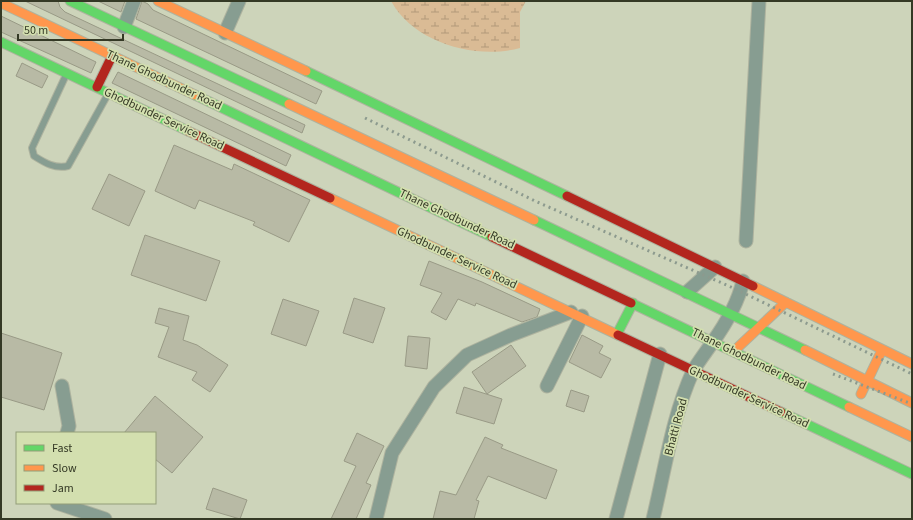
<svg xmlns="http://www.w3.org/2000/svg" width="913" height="520" viewBox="0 0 913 520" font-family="'Source Sans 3',sans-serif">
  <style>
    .wetland { fill: url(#wetland-marsh) }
    .building { fill: #b8baa5; stroke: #999a86 }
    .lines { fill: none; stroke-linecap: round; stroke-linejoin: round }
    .lane-casing { stroke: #aeb39f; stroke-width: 8 }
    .street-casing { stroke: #aeb39f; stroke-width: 15 }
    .fast-casing { stroke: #aeb39f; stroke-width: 11 }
    .slow-casing { stroke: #aeb39f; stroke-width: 11 }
    .jam-casing { stroke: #aeb39f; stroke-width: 11 }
    .lane { stroke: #879d91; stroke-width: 6 }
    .street { stroke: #879d91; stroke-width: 13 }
    .fast { stroke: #63d668; stroke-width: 9 }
    .slow { stroke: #ff974d; stroke-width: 9 }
    .jam { stroke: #b3261e; stroke-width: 9 }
    .rail { stroke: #8c9a8e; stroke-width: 3; stroke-dasharray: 2 4; stroke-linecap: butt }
    .labels { text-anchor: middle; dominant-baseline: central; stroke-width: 3.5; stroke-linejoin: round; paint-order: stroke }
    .street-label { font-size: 12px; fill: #343925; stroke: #d3dfaf }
  </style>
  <defs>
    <pattern id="wetland-marsh" width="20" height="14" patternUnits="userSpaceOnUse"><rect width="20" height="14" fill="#dabb95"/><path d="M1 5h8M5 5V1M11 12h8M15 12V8" fill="none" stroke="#b29979"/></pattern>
  </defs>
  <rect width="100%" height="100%" fill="#cdd4ba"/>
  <!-- wetland -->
  <path class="wetland" d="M391,1H526L520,12V48C476,60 414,43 391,1Z"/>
  <!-- building -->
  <path class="building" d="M25,1H58L60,7L65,12L305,125L302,133Z
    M98,1H125L121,12Z
    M142,1L148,4L153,10L322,91L316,104L136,19Z
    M1,16L96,62L91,73L1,32Z
    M22,63L48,76L42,88L16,76Z
    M118,72L291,155L286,166L112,83Z
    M174,145L232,170L234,164L310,200L289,242L253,225L255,222L199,200L195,209L155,191Z
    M109,174L145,191L129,226L92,209Z
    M145,235L220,261L206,301L131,275Z
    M429,261L482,282L540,309L537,317L522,322L476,303L475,306L458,299L446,320L431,312L442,293L420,285Z
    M354,298L385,308L373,343L343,333Z
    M283,299L319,311L306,346L271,334Z
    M159,308L189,316L183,340L197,345L228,365L210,392L192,380L197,372L158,357L169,327L155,323Z
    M1,333L62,353L44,410L1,397Z
    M582,335L603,346L599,353L611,359L601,378L569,362Z
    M408,336L430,338L427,369L405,366Z
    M511,345L526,366L487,394L472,372Z
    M464,387L502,399L494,424L456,413Z
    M571,390L589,396L584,412L566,406Z
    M155,396L203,437L172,473L155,459V433H124Z
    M357,433L384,446L366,483L371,485L356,519H331L356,466L344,461Z
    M485,437L503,445L501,448L557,470L546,499L488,476L476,500L479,501L474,519H433L440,491L456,495Z
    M213,488L247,500L240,519L206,509Z"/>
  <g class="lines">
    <defs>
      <path id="lane" d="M66,75L32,148L34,156C45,163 55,169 68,166L108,94"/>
      <path id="street" d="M124,27L134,1
        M225,33L239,1
        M746,241L759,1
        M687,292L715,267
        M62,386L69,426L67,433
        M547,386L582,316
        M57,503L105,519
        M376,519L392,453L434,387L467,355L511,335L571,312
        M616,519L660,354
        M653,519C665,470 672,417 693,371C698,362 706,352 712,343C725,325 738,303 743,281"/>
      <path id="fast" d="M70,1L289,104
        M1,42L188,131
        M306,71L567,196
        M195,95L492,237
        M534,220L805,350
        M631,303L849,407
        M617,334L633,303
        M781,412L912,474"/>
      <path id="slow" d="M158,1L306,71
        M1,3L195,95
        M289,104L534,220
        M330,198L618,335
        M753,286L912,364
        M805,350L912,403
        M734,351L786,302
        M861,394L882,350
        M849,407L912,437"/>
      <path id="jam" d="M97,87L112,56
        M188,131L330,198
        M567,196L753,286
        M492,237L631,303
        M618,335L781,412"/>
    </defs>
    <!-- lane casing -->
    <use href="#lane" class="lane-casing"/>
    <!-- street casing -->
    <use href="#street" class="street-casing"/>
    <!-- fast casing -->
    <use href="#fast" class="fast-casing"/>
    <!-- slow casing -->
    <use href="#slow" class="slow-casing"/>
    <!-- jam casing -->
    <use href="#jam" class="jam-casing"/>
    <!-- lane -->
    <use href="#lane" class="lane"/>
    <!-- street -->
    <use href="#street" class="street"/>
    <!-- fast -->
    <use href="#fast" class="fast"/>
    <!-- slow -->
    <use href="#slow" class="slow"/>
    <!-- jam -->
    <use href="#jam" class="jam"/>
    <!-- rail -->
    <path class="rail" d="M365,118L535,201L731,287L912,374
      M833,374L912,404"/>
  </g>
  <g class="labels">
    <!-- street labels -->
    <g class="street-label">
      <text transform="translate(164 80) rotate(25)">Thane Ghodbunder Road</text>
      <text transform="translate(164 119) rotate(25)">Ghodbunder Service Road</text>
      <text transform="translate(457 219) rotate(25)">Thane Ghodbunder Road</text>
      <text transform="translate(457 258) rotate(25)">Ghodbunder Service Road</text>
      <text transform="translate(749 359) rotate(26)">Thane Ghodbunder Road</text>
      <text transform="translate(749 397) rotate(25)">Ghodbunder Service Road</text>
      <text transform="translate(676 427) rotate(-75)">Bhatti Road</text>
    </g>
  </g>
  <!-- border -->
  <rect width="913" height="520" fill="none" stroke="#343925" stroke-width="4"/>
  <!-- legend -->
  <rect x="16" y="432" width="140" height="72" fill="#d3dfaf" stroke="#939d78"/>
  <rect x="24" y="445" width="20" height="6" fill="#63d668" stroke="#939d78"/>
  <text x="52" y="452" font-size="12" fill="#343925">Fast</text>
  <rect x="24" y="465" width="20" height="6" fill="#ff974d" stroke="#939d78"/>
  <text x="52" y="472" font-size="12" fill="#343925">Slow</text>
  <rect x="24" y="485" width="20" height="6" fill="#b3261e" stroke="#939d78"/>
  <text x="52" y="492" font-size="12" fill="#343925">Jam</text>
  <!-- scale -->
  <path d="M18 34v6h105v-6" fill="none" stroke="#343925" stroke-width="2"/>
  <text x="24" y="34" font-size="12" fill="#343925" stroke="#d3dfaf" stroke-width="3" paint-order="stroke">50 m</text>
</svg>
